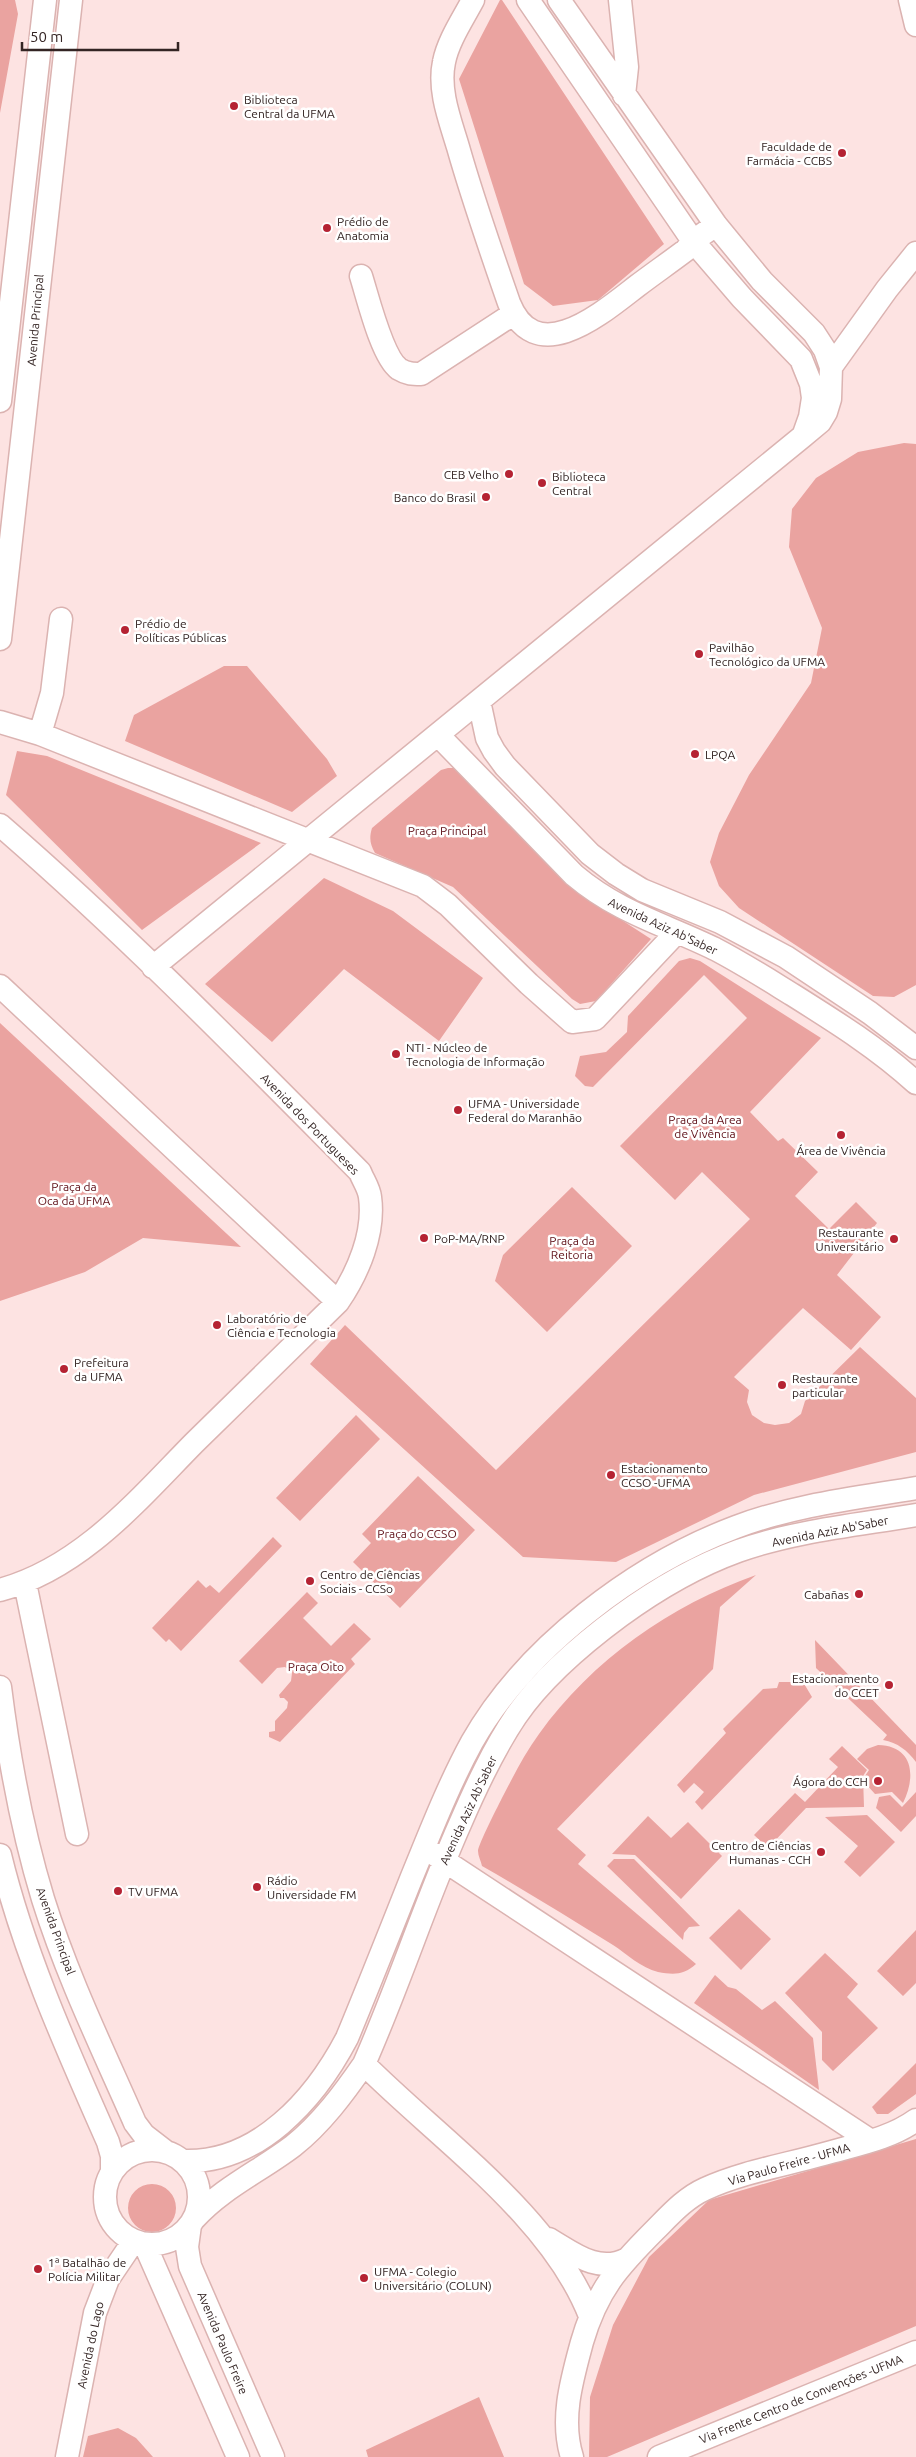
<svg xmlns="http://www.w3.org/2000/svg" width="916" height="2457" viewBox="0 0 916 2457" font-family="Ubuntu,sans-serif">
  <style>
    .green { fill: #eaa3a0 }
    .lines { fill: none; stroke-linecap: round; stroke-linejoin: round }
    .minor-casing { stroke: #dbb3b1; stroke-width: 25 }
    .minor { stroke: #fff; stroke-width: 22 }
    .poi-dot { fill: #b52333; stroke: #fff; stroke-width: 2 }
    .labels { text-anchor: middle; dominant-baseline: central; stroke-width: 5; stroke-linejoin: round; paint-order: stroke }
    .poi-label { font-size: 12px; fill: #332423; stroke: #fff; text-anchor: start }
    .street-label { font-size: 12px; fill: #332423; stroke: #fff }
    .park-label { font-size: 12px; fill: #5e0f17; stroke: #fff }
  </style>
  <rect width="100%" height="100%" fill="#fde3e2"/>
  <!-- green -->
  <path class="green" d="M0,0H15L18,14L0,113Z
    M500,0H502L664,244L598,300L553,306L524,284L459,79Z
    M904,443L916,444V985L894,997L873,996L739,908L719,886L710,862L719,833L749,775L811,683L822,628L789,547L792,509L816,478L858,452Z
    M224,666H247L327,759L337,776L292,812L125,741L134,715Z
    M17,751L47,756L261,843L142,930L6,795Z
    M448,768H455L583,895L651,939L596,1001L580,1004L572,999L453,887L375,853C370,844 369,838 372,828L441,770Z
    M324,878L393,911L483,978L439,1041L344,969L272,1042L205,984Z
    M690,958L700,961L821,1038L750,1112L778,1141L783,1138L818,1172L795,1196L829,1229L856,1202L877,1223L837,1275L881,1317L851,1350L803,1308L734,1377L749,1390L747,1402L752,1415L764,1423L775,1425L789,1423L801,1414L805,1401L860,1347L916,1398V1452L754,1495L616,1562L523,1557L310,1364L345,1325L496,1470L750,1219L702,1172L675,1200L620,1146L747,1018L704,975L593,1087L585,1086L575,1076L580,1056L606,1052L627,1032L628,1016L679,961Z
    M0,1023L241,1247L143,1238L85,1272L0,1301Z
    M572,1187L632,1246L547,1332L495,1281L503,1255Z
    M356,1415L380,1439L300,1521L276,1498Z
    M418,1476L475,1530L400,1608L353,1562L371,1543L362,1534Z
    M273,1537L282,1546L181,1651L169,1639L166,1642L152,1628L198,1580L206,1588L210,1585L219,1593Z
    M756,1575L720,1607L713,1669L557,1829L586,1855L578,1864L696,1964C684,1975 674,1975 658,1972C641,1968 627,1954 613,1945C569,1918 526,1891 482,1866C481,1861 478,1856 478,1851C478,1845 499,1804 503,1796C514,1775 525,1753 539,1734C592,1660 671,1605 756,1575Z
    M307,1592L318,1603L303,1618L331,1646L354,1623L371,1639L351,1659L355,1664L280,1742L269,1737V1732L275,1731V1721L287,1708L288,1702L284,1698H280L279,1695L291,1681L292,1673L285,1667L277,1668L262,1684L239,1661Z
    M815,1640L916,1745V1762C907,1750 898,1743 883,1740L887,1735L816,1668Z
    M779,1682H803L812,1697L702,1810L695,1802L704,1792L694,1783L684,1793L677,1785L726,1733L723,1729L763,1689L777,1688Z
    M878,1745C914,1746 916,1777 903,1803L892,1792L875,1794L866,1784L865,1776L869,1770L857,1759L867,1749Z
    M842,1746L867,1770L863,1776L864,1807L806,1808L768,1848L754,1835L795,1793L805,1802L838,1767L829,1759Z
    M916,1792V1816L901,1832L876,1808L879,1797L890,1795L902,1807Z
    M867,1815L895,1842L860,1877L844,1862L858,1846L825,1817Z
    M648,1816L671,1838L688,1822L722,1856L681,1899L635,1855L612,1854Z
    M614,1859H634L700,1926L689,1927L684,1933L683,1940L607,1866Z
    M739,1909L771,1939L741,1970L709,1938Z
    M916,1930V1983L903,1996L877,1971Z
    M825,1953L858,1984L847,1997L878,2028L833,2071L822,2060V2032L785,1993Z
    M715,1975L728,1987L736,1989L762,2010L775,2001L813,2038L819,2090L694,2003Z
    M916,2063V2094L888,2114H877L872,2107Z
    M916,2139V2326L607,2457H589L590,2397L613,2325L649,2257L709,2200Z
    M128 2208a24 24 0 1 1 48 0a24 24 0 1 1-48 0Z
    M479,2397L504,2457H368L366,2450Z
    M118,2428L136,2438L153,2457H83L88,2436Z"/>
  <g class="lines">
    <defs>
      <path id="minor" d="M473,0C463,19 448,41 444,62C438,90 450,120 458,147C473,200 491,251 509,303C536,370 602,313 637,286C653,274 670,262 686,250L693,241L716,225
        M528,0L693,241L742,298L801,359L811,384L813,398L810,417L804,434
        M620,0L627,67L624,95
        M910,0L916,25
        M361,276C368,298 382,357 399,369C407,374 413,374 421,374L513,314
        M831,367L887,289L916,253
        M0,401L45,0
        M0,639L71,0
        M479,701L487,738L494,751L505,766L590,854L616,874L642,890L720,922L786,957L870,1013L916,1048
        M0,722L40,734L423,886L448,905L529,984L572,1022L595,1019L676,933
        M40,734L52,693L61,619
        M438,735L574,875C619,913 664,924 715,949C742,963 767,979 793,995C836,1022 879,1049 916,1083
        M0,825C126,934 243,1054 360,1172C363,1180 369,1188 370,1197C375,1233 358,1273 338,1302C290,1349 242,1396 194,1443C137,1501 81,1568 0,1590
        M153,967L802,437L820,422L826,412L830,399L831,367L825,350L814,333L762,281L716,225L559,0
        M0,986L338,1302
        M25,1583L77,1834
        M0,1687C9,1759 22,1830 43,1899C67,1976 103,2050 135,2123L144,2135L166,2152
        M431,1852L871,2141
        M0,1855C24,1954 67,2049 108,2142L112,2156V2171
        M364,2064C439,2139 551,2216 590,2316
        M105 2197a47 47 0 1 1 94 0a47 47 0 1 1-94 0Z
        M183,2161C258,2164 315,2099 347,2038C369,1985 390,1932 411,1879C430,1833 448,1786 472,1742C526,1647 635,1565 736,1527C794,1505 856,1498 916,1488
        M194,2219C222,2188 260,2171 293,2146C321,2124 344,2093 364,2064C399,1985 425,1903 460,1824C476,1787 493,1750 516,1716C543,1677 582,1644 620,1616C657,1589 694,1567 738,1551C794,1531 857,1525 916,1515
        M190,2225L187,2247L190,2266L273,2457
        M549,2239C573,2253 598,2274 627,2259
        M145,2245L238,2457
        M67,2457L95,2313L108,2279L133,2242
        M572,2457C560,2419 572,2379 582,2342C597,2290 618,2267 655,2230C670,2215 685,2198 705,2189C742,2172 785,2165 824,2154C855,2145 890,2139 916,2120
        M659,2457L916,2352"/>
    </defs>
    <!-- minor casing -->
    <use href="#minor" class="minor-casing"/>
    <!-- minor -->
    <use href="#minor" class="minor"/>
  </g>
  <!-- markers -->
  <g class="poi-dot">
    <circle cx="234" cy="106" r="5"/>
    <circle cx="842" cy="153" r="5"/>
    <circle cx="327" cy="228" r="5"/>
    <circle cx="509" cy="474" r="5"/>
    <circle cx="542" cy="483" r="5"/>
    <circle cx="486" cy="497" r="5"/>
    <circle cx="125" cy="630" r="5"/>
    <circle cx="699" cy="654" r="5"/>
    <circle cx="695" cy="754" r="5"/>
    <circle cx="396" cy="1054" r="5"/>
    <circle cx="458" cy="1110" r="5"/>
    <circle cx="841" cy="1135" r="5"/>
    <circle cx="424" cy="1238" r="5"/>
    <circle cx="894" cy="1239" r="5"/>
    <circle cx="217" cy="1325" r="5"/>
    <circle cx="64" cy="1369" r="5"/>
    <circle cx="782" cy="1385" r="5"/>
    <circle cx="611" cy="1475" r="5"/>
    <circle cx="310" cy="1581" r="5"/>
    <circle cx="859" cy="1594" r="5"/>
    <circle cx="889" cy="1685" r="5"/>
    <circle cx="878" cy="1781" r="5"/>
    <circle cx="821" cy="1852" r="5"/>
    <circle cx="257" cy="1887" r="5"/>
    <circle cx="118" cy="1891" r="5"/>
    <circle cx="38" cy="2269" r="5"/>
    <circle cx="364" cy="2278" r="5"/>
  </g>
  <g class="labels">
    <!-- poi labels -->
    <g class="poi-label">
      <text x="244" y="99">Biblioteca<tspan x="244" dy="14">Central da UFMA</tspan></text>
      <text x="832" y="146" text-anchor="end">Faculdade de<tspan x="832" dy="14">Farmácia - CCBS</tspan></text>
      <text x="337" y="221">Prédio de<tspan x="337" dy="14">Anatomia</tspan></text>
      <text x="499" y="474" text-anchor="end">CEB Velho</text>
      <text x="552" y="476">Biblioteca<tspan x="552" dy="14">Central</tspan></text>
      <text x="476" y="497" text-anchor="end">Banco do Brasil</text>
      <text x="135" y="623">Prédio de<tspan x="135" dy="14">Políticas Públicas</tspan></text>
      <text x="709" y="647">Pavilhão<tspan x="709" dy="14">Tecnológico da UFMA</tspan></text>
      <text x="705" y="754">LPQA</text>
      <text x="406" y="1047">NTI - Núcleo de<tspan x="406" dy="14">Tecnologia de Informação</tspan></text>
      <text x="468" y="1103">UFMA - Universidade<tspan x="468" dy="14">Federal do Maranhão</tspan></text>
      <text x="841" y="1150" text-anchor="middle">Área de Vivência</text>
      <text x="884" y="1232" text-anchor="end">Restaurante<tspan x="884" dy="14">Universitário</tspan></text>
      <text x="434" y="1238">PoP-MA/RNP</text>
      <text x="227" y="1318">Laboratório de<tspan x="227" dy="14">Ciência e Tecnologia</tspan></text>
      <text x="74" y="1362">Prefeitura<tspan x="74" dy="14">da UFMA</tspan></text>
      <text x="792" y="1378">Restaurante<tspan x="792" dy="14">particular</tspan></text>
      <text x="621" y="1468">Estacionamento<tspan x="621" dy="14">CCSO -UFMA</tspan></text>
      <text x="320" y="1574">Centro de Ciências<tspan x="320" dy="14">Sociais - CCSo</tspan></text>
      <text x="849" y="1594" text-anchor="end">Cabañas</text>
      <text x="879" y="1678" text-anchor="end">Estacionamento<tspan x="879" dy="14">do CCET</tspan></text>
      <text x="868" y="1781" text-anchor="end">Ágora do CCH</text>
      <text x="811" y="1845" text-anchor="end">Centro de Ciências<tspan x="811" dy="14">Humanas - CCH</tspan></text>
      <text x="267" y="1880">Rádio<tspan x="267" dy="14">Universidade FM</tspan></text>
      <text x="128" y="1891">TV UFMA</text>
      <text x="48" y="2262">1ª Batalhão de<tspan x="48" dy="14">Polícia Militar</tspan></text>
      <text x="374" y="2271">UFMA - Colegio<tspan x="374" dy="14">Universitário (COLUN)</tspan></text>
    </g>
    <!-- street labels -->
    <g class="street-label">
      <text transform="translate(35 320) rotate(-85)">Avenida Principal</text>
      <text transform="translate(663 926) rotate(25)">Avenida Aziz Ab'Saber</text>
      <text transform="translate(310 1124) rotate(46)">Avenida dos Portugueses</text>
      <text transform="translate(830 1531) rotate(-11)">Avenida Aziz Ab'Saber</text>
      <text transform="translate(468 1810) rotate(-65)">Avenida Aziz Ab'Saber</text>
      <text transform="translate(56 1931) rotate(70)">Avenida Principal</text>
      <text transform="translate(789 2164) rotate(-16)">Via Paulo Freire - UFMA</text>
      <text transform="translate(223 2343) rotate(67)">Avenida Paulo Freire</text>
      <text transform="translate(90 2345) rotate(-78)">Avenida do Lago</text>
      <text transform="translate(801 2399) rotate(-22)">Via Frente Centro de Convenções -UFMA</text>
    </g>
    <!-- park labels -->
    <g class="park-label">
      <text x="447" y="830">Praça Principal</text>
      <text x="705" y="1119">Praça da Area<tspan x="705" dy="14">de Vivência</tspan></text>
      <text x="74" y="1186">Praça da<tspan x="74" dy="14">Oca da UFMA</tspan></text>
      <text x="572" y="1240">Praça da<tspan x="572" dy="14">Reitoria</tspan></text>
      <text x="417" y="1533">Praça do CCSO</text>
      <text x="316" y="1666">Praça Oito</text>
    </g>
  </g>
  <!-- scale -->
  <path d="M22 42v8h156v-8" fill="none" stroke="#332423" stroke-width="2.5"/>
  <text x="30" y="42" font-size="15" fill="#332423" stroke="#ffffff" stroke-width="4" paint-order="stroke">50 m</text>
</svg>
